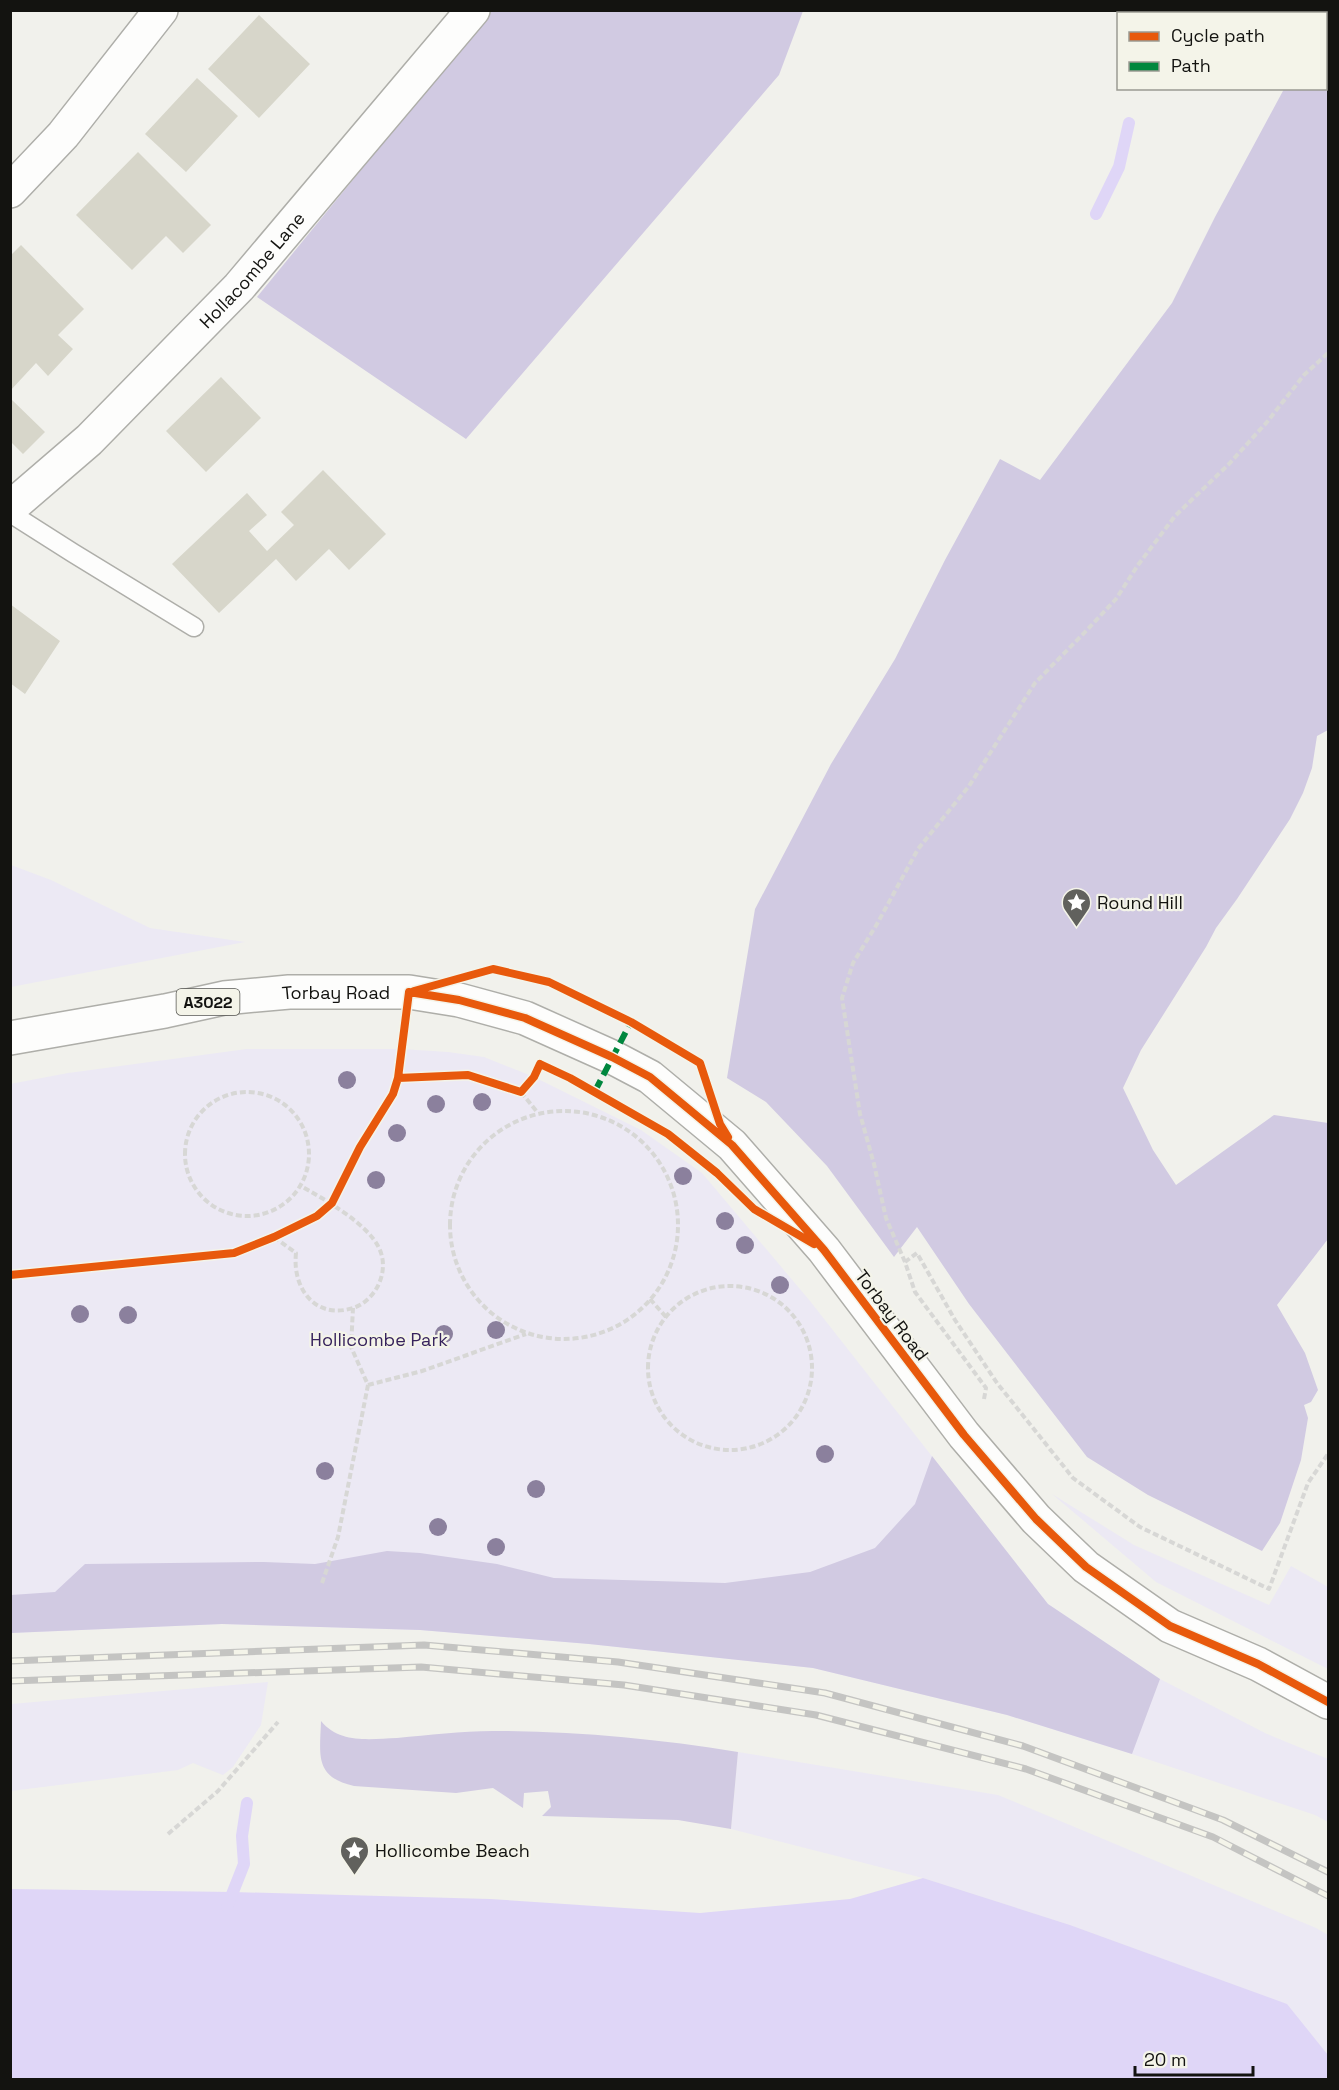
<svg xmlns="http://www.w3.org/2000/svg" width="1339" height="2090" viewBox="0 0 1339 2090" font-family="'Space Grotesk',sans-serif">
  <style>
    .green { fill: #ece9f4 }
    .forest { fill: #d1cae2 }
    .water { fill: #dfd6f7 }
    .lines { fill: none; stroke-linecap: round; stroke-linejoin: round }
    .stream { stroke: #dfd6f7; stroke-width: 12 }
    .building { fill: #d7d6ca }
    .lane-casing { stroke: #aeaea9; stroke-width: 21 }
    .street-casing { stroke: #aeaea9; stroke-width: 36 }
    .primary-casing { stroke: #aeaea9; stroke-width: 36 }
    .path { stroke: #d7d7d5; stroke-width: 4; stroke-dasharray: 6 3; stroke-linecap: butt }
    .lane { stroke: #fdfdfc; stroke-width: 18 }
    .street { stroke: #fdfdfc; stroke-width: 33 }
    .primary { stroke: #fdfdfc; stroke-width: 33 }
    .rail-casing { stroke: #c4c4c2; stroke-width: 7 }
    .rail { stroke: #f4f4e9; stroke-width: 4.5; stroke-dasharray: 14; stroke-linecap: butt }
    .quiet { stroke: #00873e; stroke-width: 6; stroke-dasharray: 12 6; stroke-linecap: butt }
    .cycleway-casing { stroke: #f4f4e9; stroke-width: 11 }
    .cycleway { stroke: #e8590c; stroke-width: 8 }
    .tree { fill: #8b809d }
    .labels { text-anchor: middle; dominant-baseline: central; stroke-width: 4.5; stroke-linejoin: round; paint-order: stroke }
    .shield { fill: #f4f4e9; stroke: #565651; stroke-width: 1.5 }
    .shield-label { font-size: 16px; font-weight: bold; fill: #131310 }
    .street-label { font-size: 18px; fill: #131310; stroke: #f4f4e9 }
    .poi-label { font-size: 18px; fill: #131310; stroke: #f4f4e9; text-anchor: start }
    .park-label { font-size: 18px; fill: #38245d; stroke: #f4f4e9 }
  </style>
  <rect width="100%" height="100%" fill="#f1f1ec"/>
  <!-- green -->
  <path class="green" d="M11,865L51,880L150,928L245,942L11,987Z
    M247,1049H401L448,1052L484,1057L534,1077L641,1130L702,1173L810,1301L1048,1604L1160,1679L1267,1734L1328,1759V1822L1315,1815L1132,1754L1007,1715L813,1668L589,1644L420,1630L222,1624L11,1633L10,1084L68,1073Z
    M1052,1494L1134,1545L1269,1605L1291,1566L1328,1587V1669L1156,1582Z
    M268,1682L261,1725L233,1767L223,1775L193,1763L178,1770L11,1791V1704Z
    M738,1752L998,1795L1316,1928L1328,1935V2055L1286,2004L1070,1925L923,1878L731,1829Z"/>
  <!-- forest -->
  <path class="forest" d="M491,11H803L779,75L466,439L257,297Z
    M1305,11H1328V730L1317,736L1312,768L1303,793L1290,819L1237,899L1216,928L1206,947L1141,1050L1123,1088L1153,1150L1176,1185L1274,1115L1328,1123V1239L1277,1305L1305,1353L1318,1390L1311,1402L1304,1405L1308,1418L1301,1460L1280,1523L1262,1551L1148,1495L1087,1457L969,1304L917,1227L894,1257L827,1166L766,1102L727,1078L755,909L831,764L895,659L945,560L1000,459L1040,480L1172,303L1215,217L1284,89L1326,88V14L1304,13Z
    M932,1456L1048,1604L1160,1679L1132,1754L1007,1715L813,1668L589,1644L420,1630L222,1624L11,1633V1595L55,1592L85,1564L264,1562L315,1564L387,1551L420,1553L497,1564L554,1578L725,1583L810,1572L875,1548L915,1504Z
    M321,1721C340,1744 370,1739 397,1738C429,1735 461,1731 493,1731C576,1731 657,1739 738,1752L731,1829L678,1820L542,1816L551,1807L548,1791L524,1793L523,1808L493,1788L456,1793L354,1786C314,1777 320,1755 321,1721Z"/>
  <!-- water -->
  <path class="water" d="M923,1878L1070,1925L1287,2004L1328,2055V2079H11V1889L233,1892L490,1899L700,1913L850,1899Z"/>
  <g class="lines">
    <!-- stream -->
    <path class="stream" d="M1096,214L1119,167L1129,123
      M227,1907L244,1864L242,1836L247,1803"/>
  </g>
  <!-- building -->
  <path class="building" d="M259,15L310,64L259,118L208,69Z
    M197,78L238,116L186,172L145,134Z
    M138,152L211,225L183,253L166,236L132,270L76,215Z
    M21,245L84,309L58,335L73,349L48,376L36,363L10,391V256Z
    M221,377L261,418L206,472L166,431Z
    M10,398L45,432L23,454L10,441Z
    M323,470L386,534L349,570L329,549L296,581L276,559L219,613L172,564L247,493L267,515L249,531L267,551L294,525L281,512Z
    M10,604L60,641L25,694L10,683Z"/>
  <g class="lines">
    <defs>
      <path id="lane" d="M10,513L73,553L194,627"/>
      <g id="street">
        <path d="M10,191L63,135L161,10"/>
        <path id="s1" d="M10,508L89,440L239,287L473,10"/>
      </g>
      <g id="primary">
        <path id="s2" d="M10,1038L165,1011L224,998L289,992H409L459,1000L525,1018L612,1057L650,1077L732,1145L824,1250L964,1435L1036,1519L1086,1567L1170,1626L1258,1664L1328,1702"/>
      </g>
    </defs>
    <!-- lane casing -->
    <use href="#lane" class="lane-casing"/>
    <!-- street casing -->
    <use href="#street" class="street-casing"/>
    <!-- primary casing -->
    <use href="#primary" class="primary-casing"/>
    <!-- path -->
    <path class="path" d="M185 1154a62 62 0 1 1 124 0a62 62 0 1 1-124 0Z
      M521,1092L538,1113
      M450 1225a114 114 0 1 1 228 0a114 114 0 1 1-228 0Z
      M274,1237L296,1253C292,1288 315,1320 353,1308C377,1300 390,1270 379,1248C368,1224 324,1199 301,1186
      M905,1262L886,1218L874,1164L860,1114L842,998L853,963L877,924L918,849L969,786L1035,683L1087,630L1116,599L1138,565L1175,516L1229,464L1267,422L1304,375L1328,353
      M648 1368a82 82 0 1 1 164 0a82 82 0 1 1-164 0Z
      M650,1299L666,1317
      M368,1385L422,1371L526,1334
      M984,1399L986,1388L915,1292L905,1262L917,1253L955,1320L997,1383L1073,1478L1140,1527L1269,1589L1308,1483L1328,1454
      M322,1583L338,1537L368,1385L351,1347L353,1308
      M168,1834L218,1791L278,1722"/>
    <!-- lane -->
    <use href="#lane" class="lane"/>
    <!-- street -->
    <use href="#street" class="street"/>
    <!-- primary -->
    <use href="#primary" class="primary"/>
    <defs>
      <path id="rail" d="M10,1661L424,1645L618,1662L825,1693L1023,1746L1223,1820L1328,1872
        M10,1681L421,1667L624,1685L816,1715L1026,1769L1213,1837L1328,1896"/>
    </defs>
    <!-- rail casing -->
    <use href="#rail" class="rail-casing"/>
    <!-- rail -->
    <use href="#rail" class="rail"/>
    <!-- quiet -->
    <path class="quiet" d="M595,1091L631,1022"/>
    <defs>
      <path id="cycleway" d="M414,991L493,969L549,982L631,1022L700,1063L720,1124L728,1137
        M409,992L459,1000L525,1018L612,1057L650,1077L732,1145L824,1250L964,1435L1036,1519L1086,1567L1170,1626L1258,1664L1328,1702
        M398,1078L468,1075L521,1092L534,1077L540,1064L570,1078L668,1134L717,1173L754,1209L814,1244
        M10,1275L234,1253L274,1237L317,1216L332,1203L360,1147L393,1094L398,1078L409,992"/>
    </defs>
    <!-- cycleway casing -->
    <use href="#cycleway" class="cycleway-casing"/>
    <!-- cycleway -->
    <use href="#cycleway" class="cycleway"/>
  </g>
  <!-- trees -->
  <g class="tree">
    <circle cx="347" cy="1080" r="9"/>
    <circle cx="482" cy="1102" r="9"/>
    <circle cx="436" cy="1104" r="9"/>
    <circle cx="397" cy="1133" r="9"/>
    <circle cx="683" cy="1176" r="9"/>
    <circle cx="376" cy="1180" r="9"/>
    <circle cx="725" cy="1221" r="9"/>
    <circle cx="745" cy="1245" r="9"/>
    <circle cx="780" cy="1285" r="9"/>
    <circle cx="80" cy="1314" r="9"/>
    <circle cx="128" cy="1315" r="9"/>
    <circle cx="496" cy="1330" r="9"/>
    <circle cx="444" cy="1334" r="9"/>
    <circle cx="825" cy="1454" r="9"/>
    <circle cx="325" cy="1471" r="9"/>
    <circle cx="536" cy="1489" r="9"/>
    <circle cx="438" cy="1527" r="9"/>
    <circle cx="496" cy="1547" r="9"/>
  </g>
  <!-- icons -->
  <defs>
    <symbol id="sight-pin" viewBox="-11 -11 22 30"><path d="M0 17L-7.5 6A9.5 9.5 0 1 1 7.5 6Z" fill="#61615d" stroke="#f4f4e9"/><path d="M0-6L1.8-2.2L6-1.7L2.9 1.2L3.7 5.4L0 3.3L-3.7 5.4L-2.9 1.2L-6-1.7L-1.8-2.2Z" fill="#fff"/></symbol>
  </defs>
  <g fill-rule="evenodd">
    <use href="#sight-pin" x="1060" y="886" width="33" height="45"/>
    <use href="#sight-pin" x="338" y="1834" width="33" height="45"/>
  </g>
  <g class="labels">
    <!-- shield labels -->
    <rect class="shield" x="176.5" y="989" width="63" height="26" rx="4.5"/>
    <g class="shield-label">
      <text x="208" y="1002">A3022</text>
    </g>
    <!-- street labels -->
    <g class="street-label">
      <text stroke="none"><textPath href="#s1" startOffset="340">Hollacombe Lane</textPath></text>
      <text stroke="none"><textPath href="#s2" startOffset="330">Torbay Road</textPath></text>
      <text transform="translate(892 1315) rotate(53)">Torbay Road</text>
    </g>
    <!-- poi labels -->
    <g class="poi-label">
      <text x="1097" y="902">Round Hill</text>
      <text x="375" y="1850">Hollicombe Beach</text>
    </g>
    <!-- park labels -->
    <g class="park-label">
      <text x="379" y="1339">Hollicombe Park</text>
    </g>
  </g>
  <!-- border -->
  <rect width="1339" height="2090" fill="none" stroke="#131310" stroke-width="24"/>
  <!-- legend -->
  <rect x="1117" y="12" width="210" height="78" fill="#f4f4e9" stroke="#9a9a92" stroke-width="1.5"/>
  <rect x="1129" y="32" width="30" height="9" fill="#e8590c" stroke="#9a9a92" stroke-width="1.5"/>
  <text x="1171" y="42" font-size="18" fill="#131310">Cycle path</text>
  <rect x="1129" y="62" width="30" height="9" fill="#00873e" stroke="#9a9a92" stroke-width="1.5"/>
  <text x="1171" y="72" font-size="18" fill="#131310">Path</text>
  <!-- scale -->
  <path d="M1135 2066v9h118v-9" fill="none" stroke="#131310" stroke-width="3"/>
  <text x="1144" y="2066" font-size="18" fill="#131310" stroke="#f4f4e9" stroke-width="4.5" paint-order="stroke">20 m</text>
</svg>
